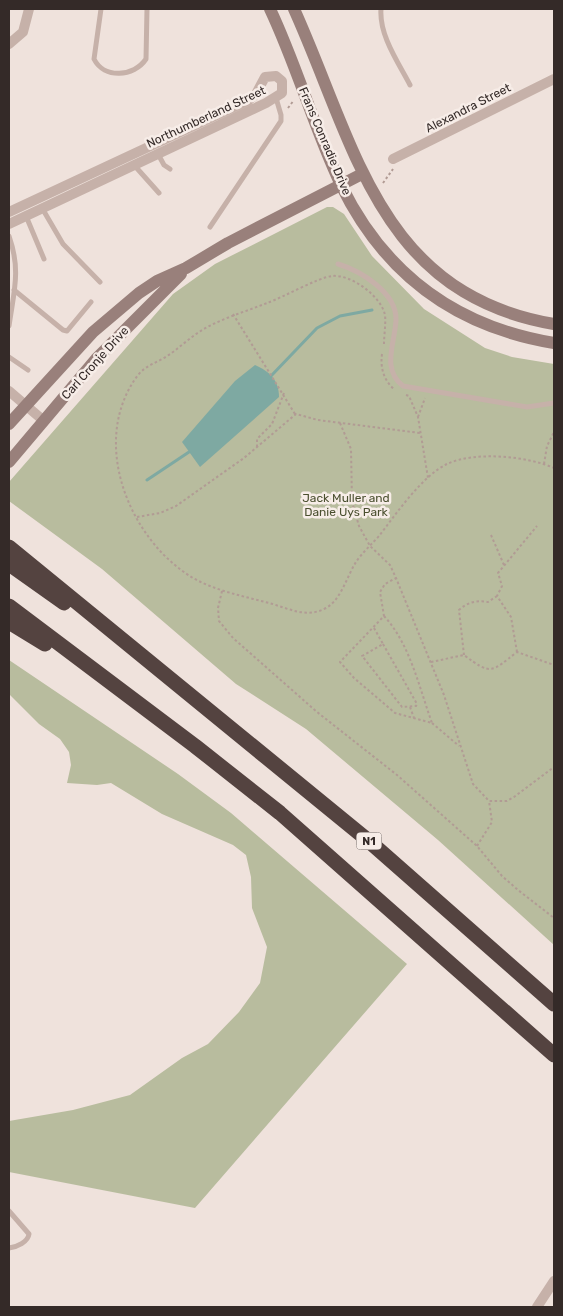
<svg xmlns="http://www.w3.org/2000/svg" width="563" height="1316" viewBox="0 0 563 1316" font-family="Rubik,sans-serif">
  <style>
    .green { fill: #b8bc9e }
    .water { fill: #7ea9a2 }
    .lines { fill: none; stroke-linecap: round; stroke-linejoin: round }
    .stream { stroke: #7ea9a2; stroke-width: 3 }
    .path { stroke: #b19b94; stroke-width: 2; stroke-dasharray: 2.5 2.5; stroke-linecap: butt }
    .lane { stroke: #c6b1a9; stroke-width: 5 }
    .street { stroke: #c6b1a9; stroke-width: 10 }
    .secondary { stroke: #99807b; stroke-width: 12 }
    .highway { stroke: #544340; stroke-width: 15 }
    .labels { text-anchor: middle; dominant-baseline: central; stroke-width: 5; stroke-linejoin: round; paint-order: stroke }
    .shield { fill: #f7ede8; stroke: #6e6462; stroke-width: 1 }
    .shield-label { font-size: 11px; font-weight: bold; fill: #342a28 }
    .street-label { font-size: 12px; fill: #342a28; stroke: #f7ede8 }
    .park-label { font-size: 12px; fill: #4a4f2f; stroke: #f7ede8 }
  </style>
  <rect width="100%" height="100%" fill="#efe2dc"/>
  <!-- green -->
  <path class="green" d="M327,207H333L344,214L372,256L424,309L485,348L512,357L554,364V945L438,840L306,729L236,684L102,569L9,501V482L173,294L215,264Z
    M9,660L178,774L231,813L407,964L195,1208L9,1172V1121L73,1110L130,1095L182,1058L208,1044L239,1012L260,983L267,947L252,908L251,877L246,855L233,845L162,814L111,783L97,785L67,783L71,765L69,752L60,739L39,724L9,694Z"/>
  <!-- water -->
  <path class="water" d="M255,365C269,371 279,380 279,397L200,467L182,442L235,381Z"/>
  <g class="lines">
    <!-- stream -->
    <path class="stream" d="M271,376L317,328L340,316L372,310
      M147,480L189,452"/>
    <!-- path -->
    <path class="path" d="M288,108L294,100
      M383,183L393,169
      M233,314L295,414
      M384,344C384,335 386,324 385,315C381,296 351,274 332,276C317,278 284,297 267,303C240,314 210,321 187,341C180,346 174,352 167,356C157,363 146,365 138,375C89,440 128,539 193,578C216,591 243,596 269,603C288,608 306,619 326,608C341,600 347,576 356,562C362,553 371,545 379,536C396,514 422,476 447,464C475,451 527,456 554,468
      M382,354C380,368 384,381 395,390
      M406,395L409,396L418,417L428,478
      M418,417L425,398
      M340,423L351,449L352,502L359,526L370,546L390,565L396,578L444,695L473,784L489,801H507L514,797L554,767
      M257,447V439L272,424L284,393
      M544,464L547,446L554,432
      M137,517L160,513L176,506L244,458L296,414L318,420L420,433
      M491,535L504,565
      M222,591L218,608L219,621L233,638L317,712L397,775L477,846L502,876L518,890L554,918
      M384,616C410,644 419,687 432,723L395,713L354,678L340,662L384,616L380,592L385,584L396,578
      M374,628L383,644
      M383,644L417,704L416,706L402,707L363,657L362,656Z
      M517,652L511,617L497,596L502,586L498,573L537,526
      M464,655L459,610C467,602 478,600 488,602L497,596
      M431,662L464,655C492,676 491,672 517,652L554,665
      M410,707L414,718
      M432,723L459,746
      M477,846L492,822L489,801"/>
    <!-- lane -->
    <path class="lane" d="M101,9L94,59C104,79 134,77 146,59L147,9
      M381,9C379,35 398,62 410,85
      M158,154L164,165L170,169
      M134,165L159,193
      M42,208L63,244L100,282
      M26,216L44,259
      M210,227L281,121V115L276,98
      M9,236C21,270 14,291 9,326
      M338,264C361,271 397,293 396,320C395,343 381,369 403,386L527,407L554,403
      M14,290L63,330L67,331L91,302
      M9,357L28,370
      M9,1211L29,1234C28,1242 17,1247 9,1248"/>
    <!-- street -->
    <path class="street" d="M9,44L23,32L29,9
      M393,159L554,79
      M9,212L249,100L256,94L265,77L276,76L282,81V93L266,103L9,224
      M9,391L44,421
      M537,1307L554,1281"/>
    <!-- secondary -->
    <path class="secondary" d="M270,9C297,66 314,128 341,185C385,275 457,327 554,343
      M294,9C356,146 379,294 554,324
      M9,424L93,332L139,293L157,281L186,268L228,243L362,174
      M9,462L96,359L181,274"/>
    <!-- highway -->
    <path class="highway" d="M9,547L370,842L554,1004
      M9,564L64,603
      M9,606L195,746L280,813L554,1055
      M9,622L45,644"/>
  </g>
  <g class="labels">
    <!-- shield labels -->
    <rect class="shield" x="356.5" y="832.5" width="25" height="17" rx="4"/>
    <g class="shield-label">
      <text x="369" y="841">N1</text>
    </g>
    <!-- street labels -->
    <g class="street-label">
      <text transform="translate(468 108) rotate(-27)">Alexandra Street</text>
      <text transform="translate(206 117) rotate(-25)">Northumberland Street</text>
      <text transform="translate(325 141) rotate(67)">Frans Conradie Drive</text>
      <text transform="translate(95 363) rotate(-48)">Carl Cronje Drive</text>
    </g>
    <!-- park labels -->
    <g class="park-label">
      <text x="346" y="498">Jack Muller and<tspan x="346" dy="14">Danie Uys Park</tspan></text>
    </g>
  </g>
  <!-- border -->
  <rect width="563" height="1316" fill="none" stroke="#342a28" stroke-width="20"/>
</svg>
